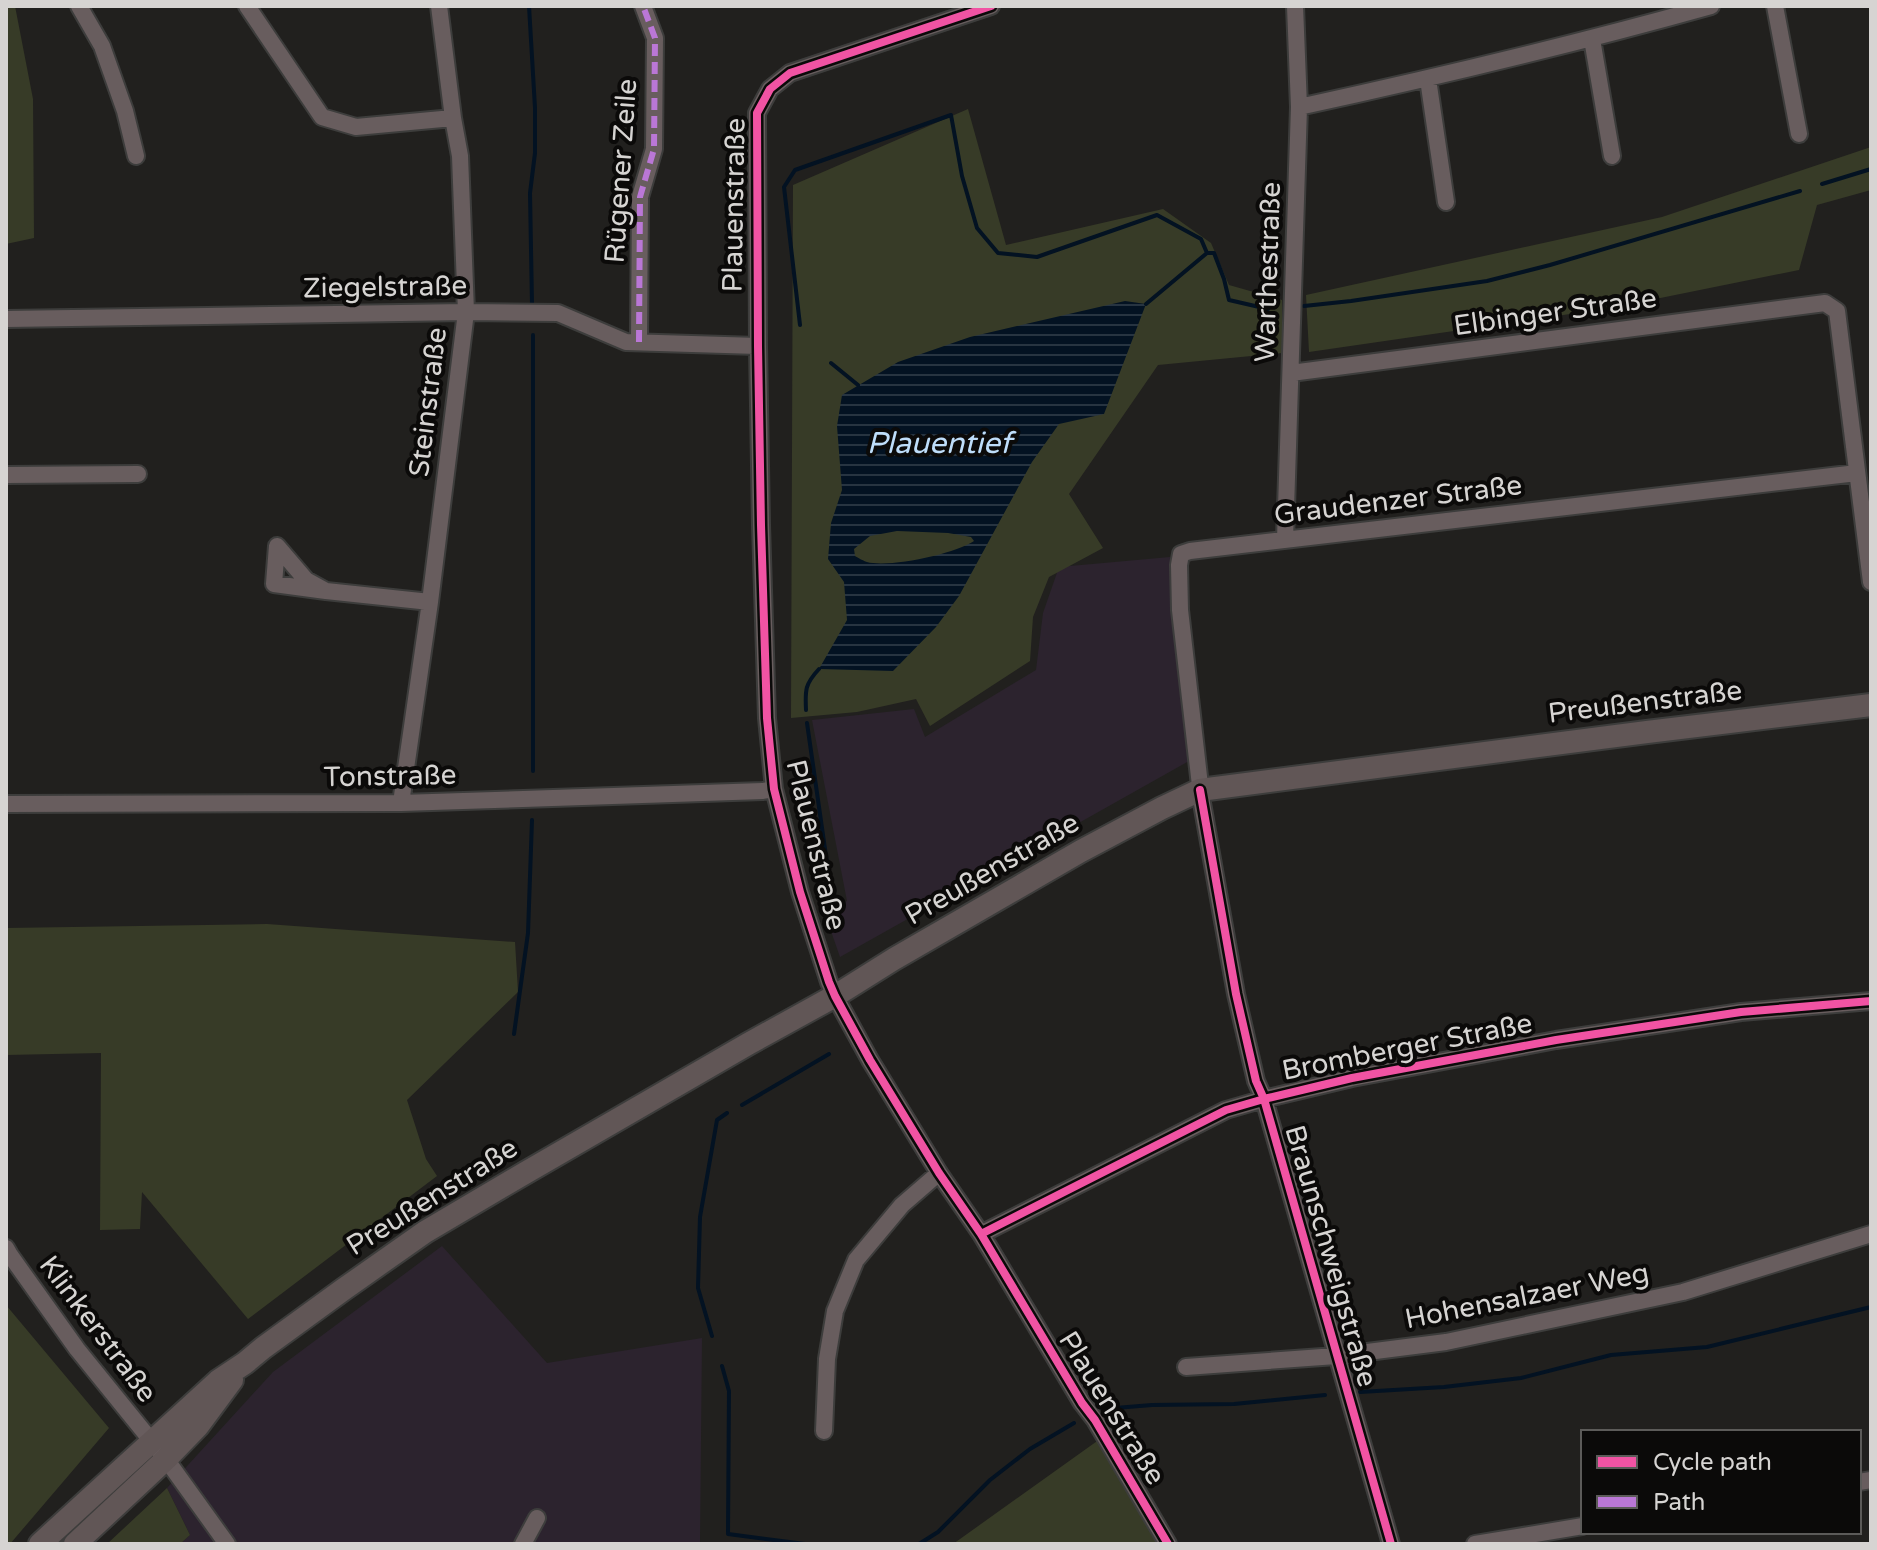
<svg xmlns="http://www.w3.org/2000/svg" width="1877" height="1550" viewBox="0 0 1877 1550" font-family="'Varela Round',sans-serif">
  <style>
    .commercial { fill: #2c232e }
    .green { fill: #373b27 }
    .water { fill: url(#water-rules); fill-rule: evenodd }
    .lines { fill: none; stroke-linecap: round; stroke-linejoin: round }
    .stream { stroke: #031222; stroke-width: 4 }
    .minor-casing { stroke: #3d3d3c; stroke-width: 20 }
    .secondary-casing { stroke: #3d3d3c; stroke-width: 26 }
    .minor { stroke: #685d5e; stroke-width: 16 }
    .secondary { stroke: #615656; stroke-width: 22 }
    .quiet { stroke: #ba77d6; stroke-width: 6; stroke-dasharray: 12 6; stroke-linecap: butt }
    .cycleway-casing { stroke: #0b0a09; stroke-width: 13 }
    .cycleway { stroke: #f153a3; stroke-width: 8 }
    .labels { text-anchor: middle; dominant-baseline: central; stroke-width: 8; stroke-linejoin: round; paint-order: stroke }
    .street-label { font-size: 28px; fill: #d6d4d2; stroke: #0b0a09 }
    .water-label { font-size: 30px; font-style: italic; fill: #beddf9; stroke: #0b0a09 }
  </style>
  <defs>
    <pattern id="water-rules" width="6" height="5" patternUnits="userSpaceOnUse" patternTransform="scale(2)"><rect width="6" height="5" fill="#031222"/><path d="M0 2.5h6" fill="none" stroke="#273441"/></pattern>
  </defs>
  <rect width="100%" height="100%" fill="#21201e"/>
  <!-- commercial -->
  <path class="commercial" d="M1170,557L1189,761L840,957L824,911L847,901L812,720L914,709L925,737L1036,670L1043,613L1059,567Z
    M442,1246L547,1363L702,1338L700,1544H180L190,1535L167,1488L273,1372Z"/>
  <!-- green -->
  <path class="green" d="M6,6H15L33,99L34,238L6,244Z
    M968,109L1006,245L1163,209L1211,243L1229,285L1282,300V353L1158,365L1069,494L1103,548L1049,577L1033,617L1030,661L930,726L916,699L857,712L791,718L793,185Z
    M1871,147V190L1817,205L1799,270L1611,308L1309,352L1306,295L1662,217Z
    M267,924L515,942L518,992L407,1100L426,1159L437,1176L248,1319L142,1192L140,1229L100,1230L101,1053L6,1055V928Z
    M6,1305L109,1428L10,1544L6,1543Z
    M1100,1439L1160,1544H953Z
    M167,1488L190,1535L180,1544H107Z"/>
  <!-- water -->
  <path class="water" d="M1125,301L1146,304L1104,414L1059,424L1032,462L959,596L936,627L893,671L819,669L847,620L844,582L828,559L831,523L842,490L837,426L842,395L898,362L970,337ZM897,531L948,533L971,537L974,541C955,554 889,568 867,562C866,562 856,557 855,556L854,549L870,536Z"/>
  <g class="lines">
    <!-- stream -->
    <path class="stream" d="M529,6L535,108V153L530,193L532,304
      M1822,184L1871,169
      M1207,253H1214L1224,279L1229,300L1268,309
      M1304,306L1351,301L1487,281L1550,265L1800,191
      M800,325L784,187L795,170L951,115L962,176L977,228L998,253L1037,257L1157,215L1201,239L1207,253L1146,304
      M533,335V771
      M831,363L858,385
      M806,710C805,690 805,684 819,669
      M807,723L832,898
      M514,1034L528,933L532,820
      M742,1105L829,1054
      M712,1336L698,1288L700,1217L717,1120L727,1113
      M722,1366L729,1391L728,1534L805,1544
      M1360,1392L1444,1387L1521,1378L1611,1355L1707,1347L1871,1307
      M1103,1409L1152,1405L1234,1404L1325,1395
      M919,1544L938,1532L990,1480L1030,1449L1074,1423"/>
    <defs>
      <path id="minor" d="M79,6L102,46L125,111L136,156
        M247,6L322,117L356,127L453,118
        M991,6L790,73L770,89L757,113L758,346L761,525L767,718L774,789L800,892L829,982L835,996L870,1060L939,1173L981,1234L1082,1403L1095,1420L1168,1544
        M1775,6L1799,134
        M1592,39L1612,156
        M1428,79L1446,202
        M1299,107C1437,77 1575,44 1711,6
        M6,319L466,312L558,313L626,342L758,346
        M639,342L640,197L654,149L655,38L643,6
        M1291,373L1825,303L1837,311L1871,582
        M6,475L138,474
        M1285,539L1299,107L1295,6
        M326,591L274,584L277,546L306,580L326,591L430,602
        M401,803L430,602L466,312L460,156L453,118L439,6
        M6,804L401,803L763,791L774,789
        M981,1234L1226,1110L1264,1099L1352,1078L1556,1040L1741,1012L1871,1001
        M6,1248L10,1255L77,1349L166,1459L227,1544
        M1186,1367L1336,1356L1446,1342L1683,1292L1871,1234
        M824,1431L827,1359L835,1311L856,1260L902,1205L939,1173
        M1859,1482L1871,1480
        M523,1544L537,1518
        M1391,1544L1264,1099L1256,1081L1236,994L1202,803L1180,610L1179,565L1181,554L1190,551L1857,473
        M1475,1544L1583,1526"/>
      <path id="secondary" d="M40,1544L218,1381L245,1363L263,1348L344,1289L425,1232L525,1173L748,1044L835,996L894,959L1081,851L1162,808L1200,790L1647,732L1871,705
        M75,1544L166,1459L198,1426L232,1380"/>
    </defs>
    <!-- minor casing -->
    <use href="#minor" class="minor-casing"/>
    <!-- secondary casing -->
    <use href="#secondary" class="secondary-casing"/>
    <!-- minor -->
    <use href="#minor" class="minor"/>
    <!-- secondary -->
    <use href="#secondary" class="secondary"/>
    <!-- quiet -->
    <path class="quiet" d="M639,342L640,197L654,149L655,38L643,6"/>
    <defs>
      <path id="cycleway" d="M991,6L790,73L770,89L757,113L758,346L761,525L767,718L774,789L800,892L829,982L835,996L870,1060L939,1173L981,1234L1082,1403L1095,1420L1168,1544
        M1200,790L1236,994L1256,1081L1264,1099L1391,1544
        M981,1234L1226,1110L1264,1099L1352,1078L1556,1040L1741,1012L1871,1001"/>
    </defs>
    <!-- cycleway casing -->
    <use href="#cycleway" class="cycleway-casing"/>
    <!-- cycleway -->
    <use href="#cycleway" class="cycleway"/>
  </g>
  <g class="labels">
    <!-- street labels -->
    <g class="street-label">
      <text transform="translate(621 171) rotate(-86)">Rügener Zeile</text>
      <text transform="translate(734 205) rotate(-89)">Plauenstraße</text>
      <text transform="translate(1268 272) rotate(-88)">Warthestraße</text>
      <text transform="translate(385 287) rotate(-1)">Ziegelstraße</text>
      <text transform="translate(1555 312) rotate(-8)">Elbinger Straße</text>
      <text transform="translate(428 402) rotate(-83)">Steinstraße</text>
      <text transform="translate(1398 500) rotate(-7)">Graudenzer Straße</text>
      <text transform="translate(1645 702) rotate(-7)">Preußenstraße</text>
      <text transform="translate(390 776) rotate(-1)">Tonstraße</text>
      <text transform="translate(816 845) rotate(76)">Plauenstraße</text>
      <text transform="translate(992 869) rotate(-30)">Preußenstraße</text>
      <text transform="translate(1407 1047) rotate(-11)">Bromberger Straße</text>
      <text transform="translate(432 1197) rotate(-32)">Preußenstraße</text>
      <text transform="translate(1331 1256) rotate(74)">Braunschweigstraße</text>
      <text transform="translate(1527 1296) rotate(-11)">Hohensalzaer Weg</text>
      <text transform="translate(98 1329) rotate(53)">Klinkerstraße</text>
      <text transform="translate(1112 1408) rotate(58)">Plauenstraße</text>
    </g>
    <!-- water labels -->
    <g class="water-label">
      <text x="939" y="443">Plauentief</text>
    </g>
  </g>
  <!-- border -->
  <rect width="1877" height="1550" fill="none" stroke="#d6d4d2" stroke-width="16"/>
  <!-- legend -->
  <rect x="1581" y="1430" width="280" height="104" fill="#0b0a09" stroke="#5c5b59" stroke-width="2"/>
  <rect x="1597" y="1456" width="40" height="12" fill="#f153a3" stroke="#5c5b59" stroke-width="2"/>
  <text x="1653" y="1470" font-size="24" fill="#d6d4d2">Cycle path</text>
  <rect x="1597" y="1496" width="40" height="12" fill="#ba77d6" stroke="#5c5b59" stroke-width="2"/>
  <text x="1653" y="1510" font-size="24" fill="#d6d4d2">Path</text>
</svg>
